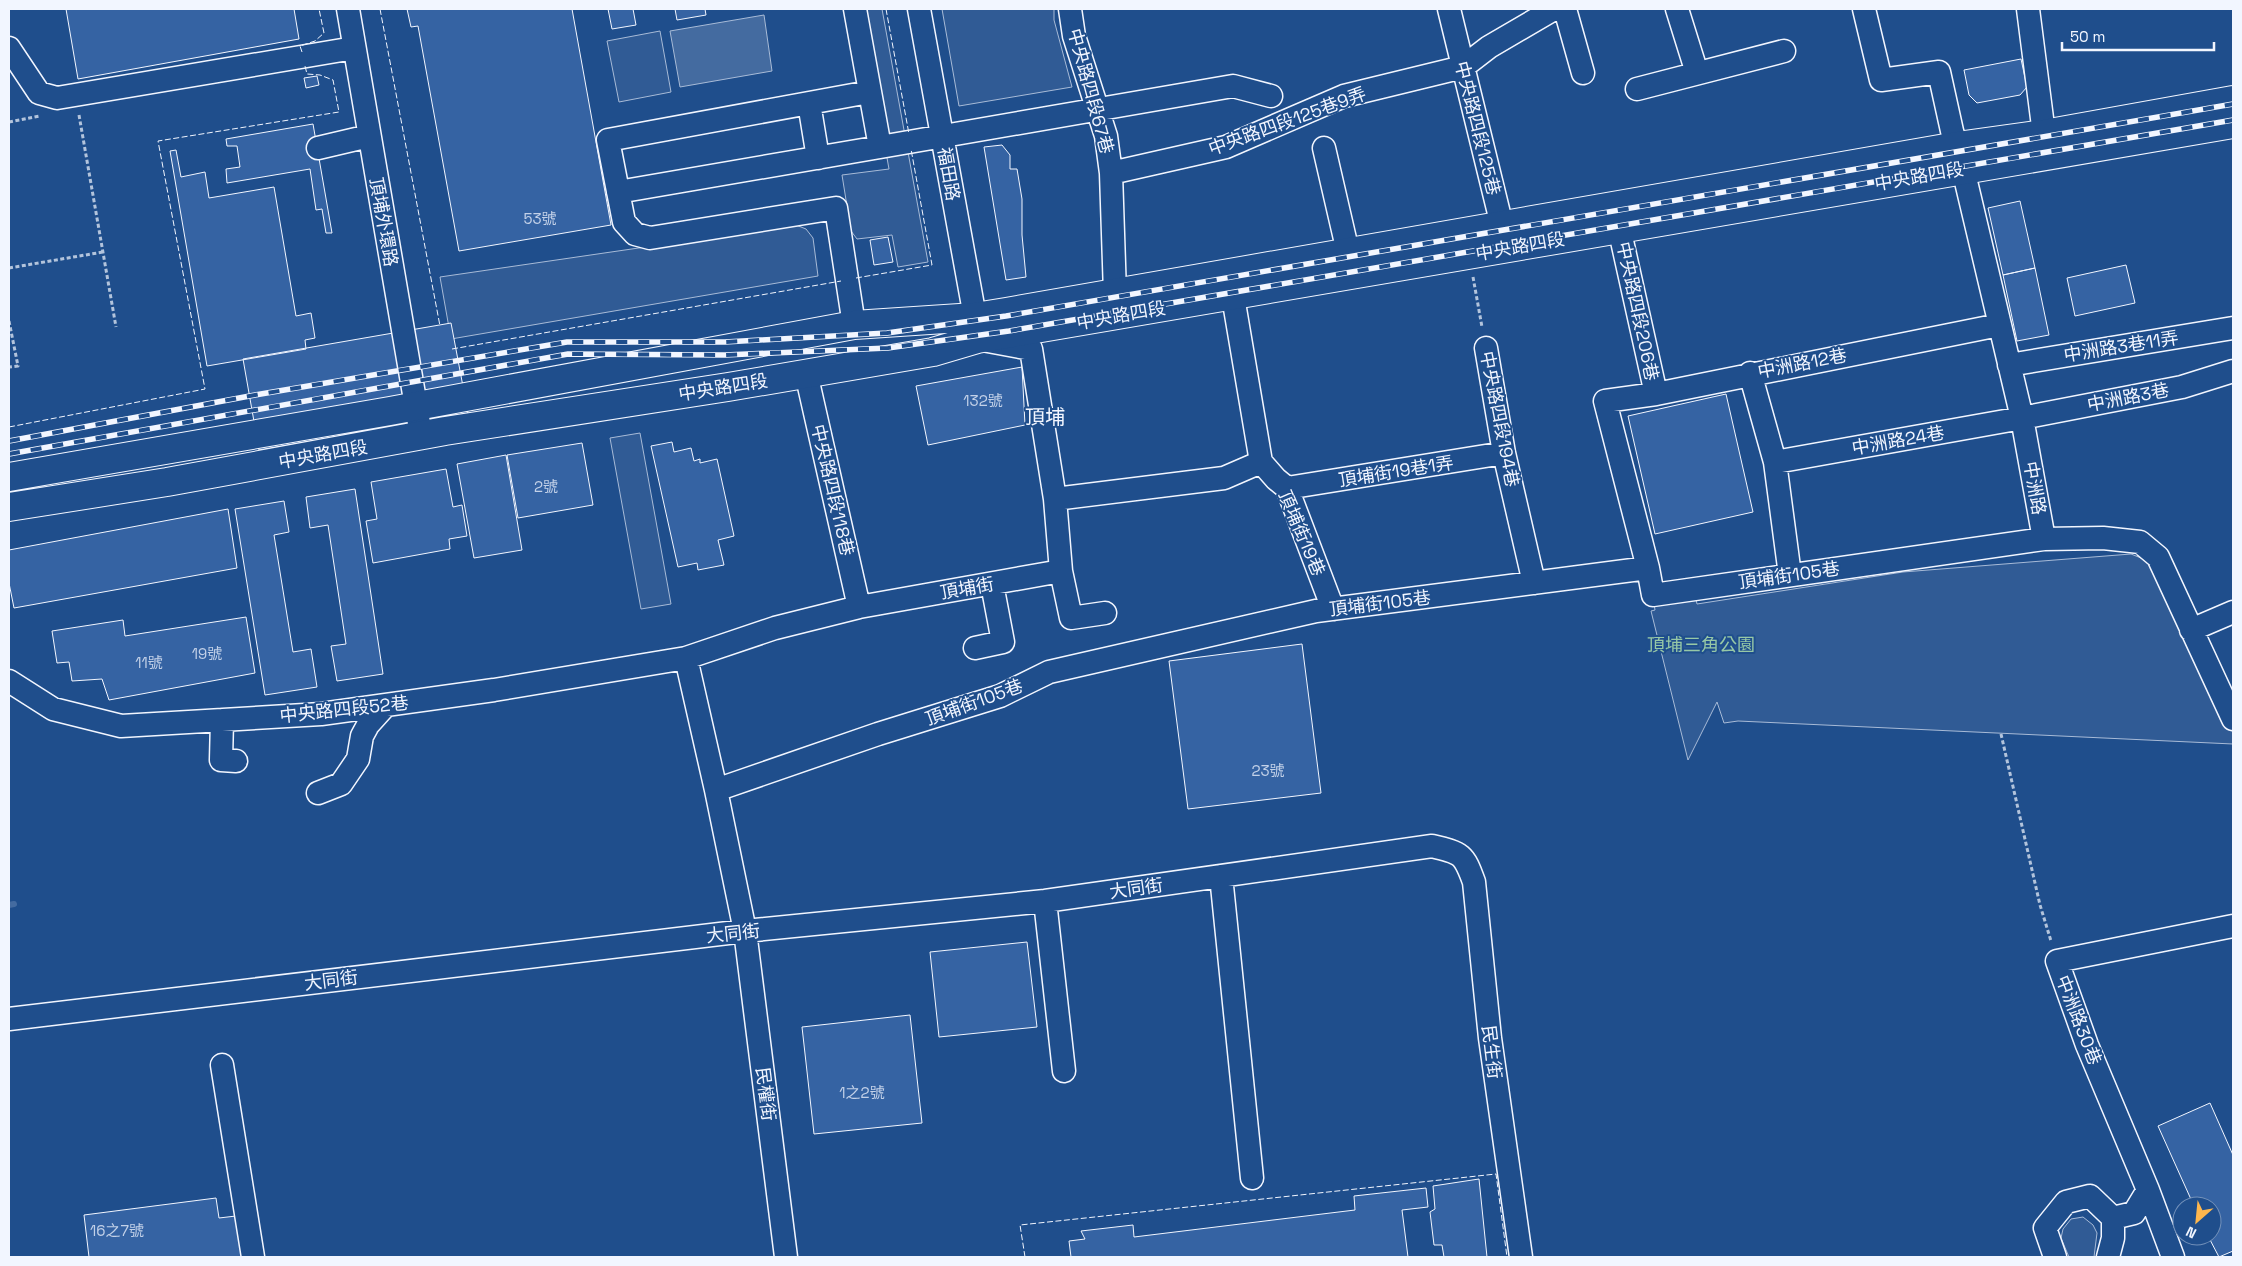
<svg xmlns="http://www.w3.org/2000/svg" width="2242" height="1266" viewBox="0 0 2242 1266" font-family="'Space Grotesk','Noto Sans TC',sans-serif">
  <style>
    .built { fill: #305b95; stroke: #a8bbd7 }
    .water { fill: #446ba0; stroke: #a8bbd7 }
    .lines { fill: none; stroke-linecap: round; stroke-linejoin: round }
    .stream { stroke: #446ba0; stroke-width: 6 }
    .building { fill: #3563a3; stroke: #f2f6ff }
    .minor-casing { stroke: #f2f6ff; stroke-width: 25 }
    .major-casing { stroke: #f2f6ff; stroke-width: 30 }
    .path { stroke: #b3c4dc; stroke-width: 3; stroke-dasharray: 4 2.5; stroke-linecap: butt }
    .minor { stroke: #1f4e8c; stroke-width: 22 }
    .major { stroke: #1f4e8c; stroke-width: 28 }
    .rail-casing { stroke: #f2f6ff; stroke-width: 5.5 }
    .rail { stroke: #1f4e8c; stroke-width: 4; stroke-dasharray: 11; stroke-linecap: butt }
    .fence { stroke: #f2f6ff; stroke-width: 1; stroke-dasharray: 6 2.5; stroke-linecap: butt }
    .labels { text-anchor: middle; dominant-baseline: central; stroke-width: 4; stroke-linejoin: round; paint-order: stroke }
    .number-label { font-size: 15px; fill: #c3d1e8 }
    .street-label { font-size: 18px; fill: #f2f6ff; stroke: #1f4e8c }
    .park-label { font-size: 18px; fill: #97c8a6; stroke: #1f4e8c }
    .quarter-label { font-size: 20px; fill: #f2f6ff; stroke: #1f4e8c }
  </style>
  <rect width="100%" height="100%" fill="#1f4e8c"/>
  <!-- built -->
  <path class="built" d="M860,9H882L928,262L898,267L892,235L857,239L851,231L842,175L889,169Z
    M942,9H1054V20L1072,87L959,106Z
    M660,31L671,92L619,102L607,41Z
    M796,225L806,229L813,238L818,276L451,339L440,277Z
    M640,433L671,604L641,609L610,438Z
    M2131,554L2146,560L2152,570L2233,733V744L1738,721L1724,723L1717,702L1688,760L1651,611L1655,610L1654,604L1695,595L1697,604L1903,572Z
    M2083,1217L2093,1225L2097,1233L2094,1257H2069L2061,1238L2063,1229L2071,1219Z"/>
  <!-- water -->
  <path class="water" d="M764,15L772,71L680,87L670,31Z"/>
  <g class="lines">
    <!-- stream -->
    <path class="stream" d="M9,905L14,904"/>
  </g>
  <!-- building -->
  <path class="building" d="M66,9H294L299,39L78,79Z
    M407,9H572L611,225L459,251L418,26L411,27Z
    M608,9H633L636,25L612,29Z
    M675,9H705L706,15L677,20Z
    M2021,59L2027,87L2020,95L1977,103L1969,95L1964,70Z
    M317,76L319,85L306,88L304,78Z
    M313,124L332,233H326L322,209L316,210L310,169L227,183L226,169L240,167L237,146H227L226,139Z
    M1002,145L1010,155V169H1017L1022,199V235L1026,277L1006,280L984,147Z
    M176,150L181,177L205,172L209,198L274,187L296,316L311,313L315,338L305,340L306,349L207,366L170,151Z
    M2020,201L2035,268L2003,275L1988,208Z
    M888,237L893,262L874,265L870,240Z
    M2126,265L2135,303L2075,316L2067,278Z
    M2035,268L2049,335L2017,341L2003,275Z
    M451,323L468,413L259,450L243,359Z
    M1022,367L1025,425L928,445L916,386Z
    M1726,394L1753,512L1655,534L1628,416Z
    M672,442L674,452L691,448L694,461L700,459V463L717,459L734,536L718,540L724,565L698,570L697,563L678,567L651,446Z
    M582,443L593,505L518,518L507,455Z
    M506,455L522,550L474,558L457,464Z
    M446,469L453,507L462,505L467,536L449,539L450,549L373,563L366,521L377,519L371,482Z
    M355,489L383,674L337,681L331,646L346,644L328,525L310,528L306,497Z
    M284,501L289,532L274,535L293,652L311,649L317,687L265,695L235,509Z
    M228,509L237,568L14,608L9,583V550Z
    M246,617L255,673L109,700L102,679L72,681L69,662L57,663L52,631L123,620L125,636Z
    M1302,644L1321,793L1188,809L1169,661Z
    M1027,942L1037,1027L939,1037L930,952Z
    M910,1015L922,1123L814,1134L802,1027Z
    M2210,1103L2233,1155V1251L2219,1257L2208,1236H2212V1206H2194L2158,1126Z
    M1479,1179L1487,1257H1444L1442,1245H1434L1430,1212L1435,1209L1433,1186Z
    M1426,1188L1428,1207L1402,1210L1408,1257H1071L1069,1241L1085,1239L1081,1231L1133,1225L1134,1237L1355,1210L1354,1196Z
    M216,1198L219,1218L236,1216L242,1257H89L84,1215Z"/>
  <g class="lines">
    <defs>
      <path id="minor" d="M348,9L421,435
        M1070,9L1074,36L1106,136L1111,173L1115,294
        M1449,9L1506,242
        M1565,9L1583,73
        M1677,9L1697,73
        M1864,9L1881,80L1939,72L1952,131L1963,169L2022,418L2044,539L2103,538L2140,542L2158,557L2233,719
        M2028,9L2044,134
        M9,48L39,93L57,98L354,48
        M1637,89L1784,51
        M809,103L818,158
        M880,147L1233,86L1271,96
        M318,148L369,136
        M1324,148L1348,252
        M1111,173L1226,147L1344,96L1463,67L1489,47L1554,9
        M618,192L880,147L855,9
        M1616,214L1656,394
        M854,325L836,208L650,238L635,234L624,222L608,140L869,92
        M1486,348L1504,453L1534,583
        M2009,365L2233,328
        M806,373L859,607
        M1750,373L1775,462L1790,575
        M1261,462L1276,479L1287,488L1333,609
        M1775,462L2022,418L2182,387L2233,371
        M1287,488L1504,453
        M1055,499L1224,478L1261,462L1230,279
        M1648,568L1605,401L1656,394L1999,325
        M1061,571L1071,618L1105,613
        M2191,630L2233,612
        M975,648L1003,642L992,584
        M9,681L53,709L121,726L321,714L494,690L686,658
        M222,720L221,760L236,761
        M716,790L878,734L1000,696L1049,672L1316,611L1648,568L1653,595L2044,539
        M318,793L341,784L358,759L362,736L368,725L386,705
        M1221,876L1252,1178
        M1045,901L1064,1071
        M9,1019L745,931L1045,901L1432,846C1462,853 1464,854 1474,882L1490,1038L1521,1257
        M222,1065L253,1257
        M2148,1190L2173,1257
        M2113,1218L2134,1213L2148,1190L2087,1045L2057,961L2233,926
        M786,1257L745,931L716,790L686,658L775,628L859,607L1061,571L1055,499L1031,349L977,339L975,317L919,9
        M2055,1257L2045,1228L2066,1202L2090,1196L2113,1218V1238L2108,1257"/>
      <path id="major" d="M9,477L390,411L854,325L975,317L1006,312L1957,146L2044,134L2233,100
        M9,507L167,482L445,431L728,387L933,352L977,339L2233,124"/>
    </defs>
    <!-- minor casing -->
    <use href="#minor" class="minor-casing"/>
    <!-- major casing -->
    <use href="#major" class="major-casing"/>
    <!-- path -->
    <path class="path" d="M79,115L116,327
      M9,122L40,116
      M9,268L103,252
      M1473,277L1482,327
      M9,321L18,366L9,367
      M2001,734L2040,905L2051,941"/>
    <!-- minor -->
    <use href="#minor" class="minor"/>
    <!-- major -->
    <use href="#major" class="major"/>
    <defs>
      <path id="rail" d="M9,441L255,395L567,342H725L887,333L1006,316L2233,104
        M9,454L568,354L725,355L888,348L1009,331L2233,120"/>
    </defs>
    <!-- rail casing -->
    <use href="#rail" class="rail-casing"/>
    <!-- rail -->
    <use href="#rail" class="rail"/>
    <!-- fence -->
    <path class="fence" d="M380,9L440,326
      M886,9L909,134
      M302,52L300,46L315,41L324,33L319,9
      M856,278L932,265L911,149
      M452,349L841,281
      M9,427L205,389L158,141L339,112L333,80L320,75L307,74L305,66
      M1025,1257L1020,1225L1496,1174L1507,1257"/>
  </g>
  <g class="labels">
    <!-- number labels -->
    <g class="number-label">
      <text x="540" y="218">53號</text>
      <text x="983" y="400">132號</text>
      <text x="546" y="486">2號</text>
      <text x="207" y="653">19號</text>
      <text x="149" y="662">11號</text>
      <text x="1268" y="770">23號</text>
      <text x="862" y="1092">1之2號</text>
      <text x="117" y="1230">16之7號</text>
    </g>
    <!-- street labels -->
    <g class="street-label">
      <text transform="translate(1091 91) rotate(75)">中央路四段67巷</text>
      <text transform="translate(1287 121) rotate(-20)">中央路四段125巷9弄</text>
      <text transform="translate(1478 128) rotate(76)">中央路四段125巷</text>
      <text transform="translate(949 174) rotate(80)">福田路</text>
      <text transform="translate(1919 176) rotate(-10)">中央路四段</text>
      <text transform="translate(384 222) rotate(80)">頂埔外環路</text>
      <text transform="translate(1520 246) rotate(-10)">中央路四段</text>
      <text transform="translate(1638 311) rotate(78)">中央路四段206巷</text>
      <text transform="translate(1121 315) rotate(-10)">中央路四段</text>
      <text transform="translate(2121 346) rotate(-9)">中洲路3巷11弄</text>
      <text transform="translate(1802 363) rotate(-11)">中洲路12巷</text>
      <text transform="translate(723 387) rotate(-9)">中央路四段</text>
      <text transform="translate(2128 397) rotate(-11)">中洲路3巷</text>
      <text transform="translate(1500 419) rotate(79)">中央路四段194巷</text>
      <text transform="translate(1898 440) rotate(-10)">中洲路24巷</text>
      <text transform="translate(323 454) rotate(-10)">中央路四段</text>
      <text transform="translate(1396 471) rotate(-9)">頂埔街19巷1弄</text>
      <text transform="translate(2035 488) rotate(80)">中洲路</text>
      <text transform="translate(833 490) rotate(77)">中央路四段118巷</text>
      <text transform="translate(1302 533) rotate(67)">頂埔街19巷</text>
      <text transform="translate(1789 575) rotate(-8)">頂埔街105巷</text>
      <text transform="translate(967 588) rotate(-10)">頂埔街</text>
      <text transform="translate(1380 603) rotate(-7)">頂埔街105巷</text>
      <text transform="translate(974 702) rotate(-20)">頂埔街105巷</text>
      <text transform="translate(344 709) rotate(-6)">中央路四段52巷</text>
      <text transform="translate(1136 888) rotate(-8)">大同街</text>
      <text transform="translate(733 933) rotate(-6)">大同街</text>
      <text transform="translate(331 980) rotate(-7)">大同街</text>
      <text transform="translate(2079 1020) rotate(69)">中洲路30巷</text>
      <text transform="translate(1492 1052) rotate(83)">民生街</text>
      <text transform="translate(766 1094) rotate(83)">民權街</text>
    </g>
    <!-- park labels -->
    <g class="park-label">
      <text x="1701" y="644">頂埔三角公園</text>
    </g>
    <!-- quarter labels -->
    <g class="quarter-label">
      <text x="1045" y="417">頂埔</text>
    </g>
  </g>
  <!-- border -->
  <rect width="2242" height="1266" fill="none" stroke="#f2f6ff" stroke-width="20"/>
  <!-- north arrow -->
  <g transform="translate(2197 1221) rotate(207)"><circle r="24" fill="#1f4e8c" stroke="#7391ba"/>
  <path d="M0-4L9 19L0 12L-9 19Z" fill="#ffb74d"/>
  <text y="-8" font-size="14" font-weight="bold" text-anchor="middle" fill="#f2f6ff">N</text>
  </g>
  <!-- scale -->
  <path d="M2062 42v8h152v-8" fill="none" stroke="#f2f6ff" stroke-width="2.5"/>
  <text x="2070" y="42" font-size="15" fill="#f2f6ff" stroke="#1f4e8c" stroke-width="4" paint-order="stroke">50 m</text>
</svg>
